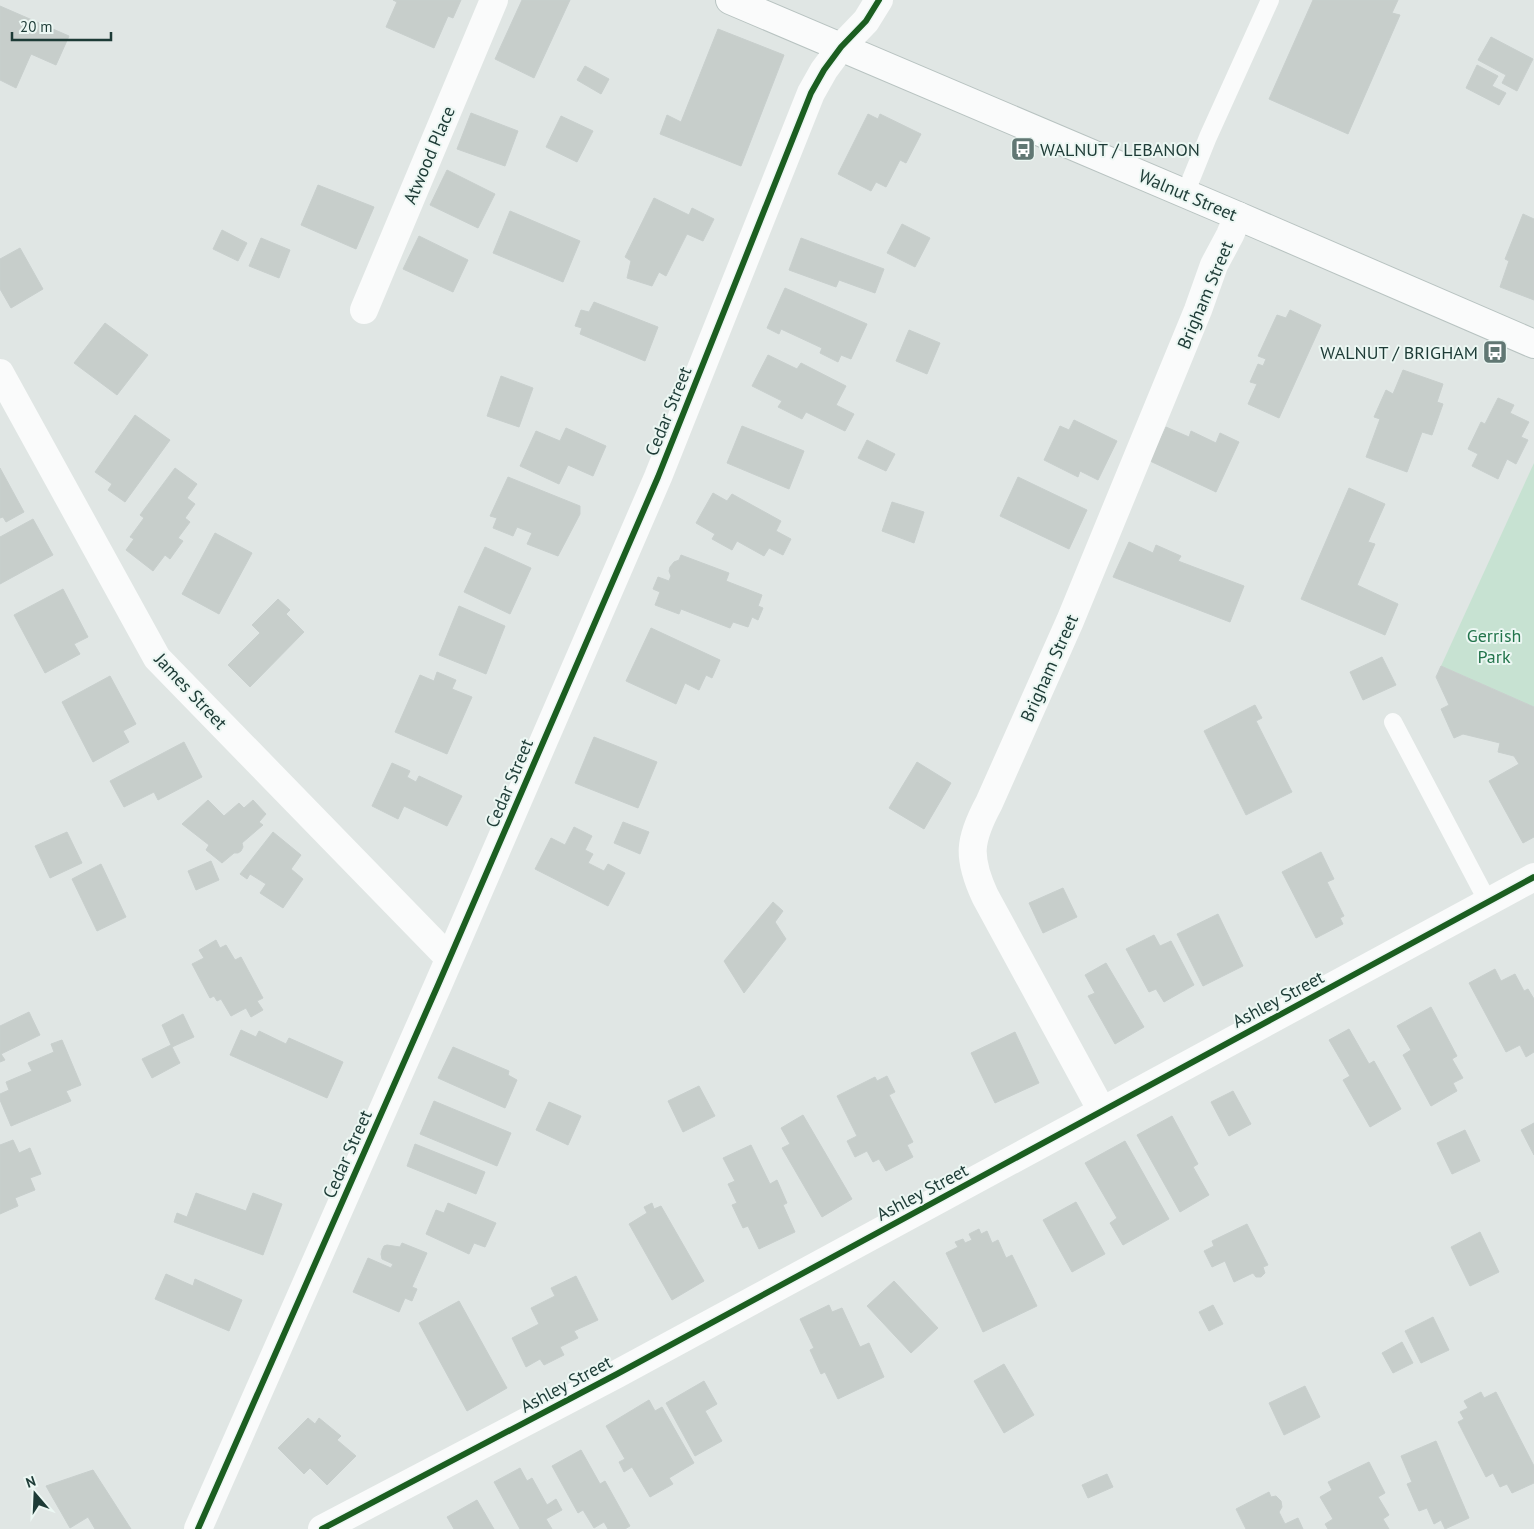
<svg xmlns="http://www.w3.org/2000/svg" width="1534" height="1529" viewBox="0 0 1534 1529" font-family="'PT Sans',sans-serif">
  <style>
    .green { fill: #c7e2d2 }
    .building { fill: #c7cecb; stroke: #c8cfcd }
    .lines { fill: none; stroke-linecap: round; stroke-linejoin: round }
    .secondary-casing { stroke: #b8c3c1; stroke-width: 30 }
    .service { stroke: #fafbfb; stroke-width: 18 }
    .minor { stroke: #fafbfb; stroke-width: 28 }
    .secondary { stroke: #fafbfb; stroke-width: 28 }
    .cycleway-casing { stroke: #ecf7f3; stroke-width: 9 }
    .cycleway { stroke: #1b5e20; stroke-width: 6 }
    .labels { text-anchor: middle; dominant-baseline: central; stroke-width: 4; stroke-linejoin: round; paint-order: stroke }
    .poi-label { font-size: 18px; fill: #1d3b36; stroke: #ecf7f3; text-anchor: start }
    .street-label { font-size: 18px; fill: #1d3b36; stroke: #ecf7f3 }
    .park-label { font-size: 18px; fill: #23754c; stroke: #ecf7f3 }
  </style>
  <rect width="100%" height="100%" fill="#e0e6e4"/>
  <!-- green -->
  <path class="green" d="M1534,463V707L1441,666Z"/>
  <!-- building -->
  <path class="building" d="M393,0H461L453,18L448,16L434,48L386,27L397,2Z
    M522,0H570L534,78L495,59Z
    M1313,0H1398L1392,13L1400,15L1348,134L1269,99Z
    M0,6L69,36L56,65L31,54L16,88L0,80Z
    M718,29L784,55L741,166L660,134L667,115L681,122Z
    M1491,37L1533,59L1517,91L1502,83L1506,75L1478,60Z
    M1477,65L1498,76L1492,86L1506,93L1499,105L1466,88Z
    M585,66L609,79L601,94L577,80Z
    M471,113L518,131L505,166L457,149Z
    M868,114L878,119L880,114L921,134L906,163L900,160L886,187L876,182L871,191L838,174Z
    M561,116L593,131L577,162L546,147Z
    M447,170L495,194L478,228L430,205Z
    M318,185L374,207L356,249L301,225Z
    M654,198L689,215L692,208L714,219L703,241L687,234L666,276L659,272L652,286L627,278L631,261L625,257Z
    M510,211L580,241L563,282L493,253Z
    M1523,214L1534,219V300L1500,287L1509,261L1505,259Z
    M902,224L930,238L915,267L887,253Z
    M222,230L247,243L238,261L213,249Z
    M419,236L468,260L453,292L403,269Z
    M261,238L290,250L279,278L249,266Z
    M801,238L884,269L875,293L839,280L836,287L789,270Z
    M20,248L43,289L11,308L0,289V259Z
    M785,288L867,324L851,359L841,355L838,362L820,353L822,348L781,329L779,334L767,328Z
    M594,302L658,327L645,361L580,334L582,328L575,326L581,310L589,312Z
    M1290,310L1321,325L1279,418L1248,404L1257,384L1250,382L1258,364L1263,366L1266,359L1258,356L1277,315L1286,318Z
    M105,323L148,355L117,395L74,363Z
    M909,330L940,343L927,374L896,361Z
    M768,355L797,369L801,363L846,386L836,405L854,414L845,431L806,412L802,419L778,407L782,401L752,386Z
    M1403,370L1443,384L1437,402L1443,404L1432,435L1422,432L1407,472L1366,457L1380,419L1374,417L1386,390L1393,394Z
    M501,376L533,388L519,427L487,416Z
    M1498,398L1514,405L1510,413L1529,422L1521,437L1528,440L1516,464L1507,459L1498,479L1472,466L1478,454L1468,449L1481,422L1485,424Z
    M135,415L170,440L125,502L108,490L112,484L95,472Z
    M1074,420L1117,441L1098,480L1080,471L1078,477L1044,460L1060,426L1069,430Z
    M742,426L804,451L789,489L727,463Z
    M1166,427L1189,437L1191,431L1216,443L1220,433L1239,442L1216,492L1150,461Z
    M566,428L606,446L593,476L568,465L559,484L520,466L536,431L560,441Z
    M867,440L895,454L886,471L858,458Z
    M0,468L24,512L6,522L3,517L0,518Z
    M175,468L197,484L187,498L195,504L185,518L190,522L178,538L183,541L170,559L165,555L153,571L126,550L134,539L130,537L144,518L140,515Z
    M508,477L580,506V514L558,556L527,544L532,533L517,527L513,536L493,528L497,518L490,516Z
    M1018,477L1087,510L1069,549L1000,516Z
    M1349,488L1385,504L1368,542L1375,544L1357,585L1398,604L1385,635L1301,599Z
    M713,493L727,501L732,494L781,521L776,531L791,539L783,555L769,548L764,556L737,541L732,550L712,539L715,534L696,523Z
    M892,502L924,512L914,543L882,531Z
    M33,519L53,555L0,584V537Z
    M215,533L252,553L219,614L182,594Z
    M1129,542L1153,553L1156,545L1181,556L1178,561L1244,586L1230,622L1113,577Z
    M485,547L531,568L510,614L464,592Z
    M681,555L729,573L726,581L762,595L758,606L763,608L758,620L752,617L748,627L733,622L730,628L681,609L679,614L655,605L660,592L653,589L658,577L669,581L671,576L669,571L670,567L674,562L679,560Z
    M63,589L88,637L74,644L80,654L45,673L14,615Z
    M278,599L290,610L286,614L304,632L250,687L228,665L260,633L252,625Z
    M459,606L505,626L486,674L439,655Z
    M651,628L720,660L712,678L706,675L699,690L685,683L676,704L626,681Z
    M1382,657L1396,685L1363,700L1350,672Z
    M1441,666L1534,707V837L1523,843L1489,781L1519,764L1514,756L1498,752L1500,743L1463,734L1454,738L1441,709L1449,705L1436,677Z
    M437,672L456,680L452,689L472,697L447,754L395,732L420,675L434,681Z
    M110,676L136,724L123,731L129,742L93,762L62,702Z
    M1255,705L1262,718L1256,721L1292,792L1246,815L1204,731Z
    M594,737L657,762L638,808L575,783Z
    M184,742L202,777L158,800L154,792L124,807L110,781Z
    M917,762L951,783L924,829L889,808Z
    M392,763L410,771L407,777L416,782L419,776L462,796L447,826L404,806L398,819L372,806Z
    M208,800L224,816L239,803L244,808L253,800L266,814L259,822L263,825L242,843L243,847L241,851L238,853H234L222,863L206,850L209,845L182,824Z
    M623,822L649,832L640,854L614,843Z
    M574,827L592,836L585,850L593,854L588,863L604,871L608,864L625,873L608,906L535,869L551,838L565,845Z
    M67,832L82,863L50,878L35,846Z
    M273,832L301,855L291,869L303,879L283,908L260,893L266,884L250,874L247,879L240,874Z
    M1321,852L1334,879L1327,882L1344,916L1340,918L1343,924L1316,938L1282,872Z
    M211,861L219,880L196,890L188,871Z
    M101,864L126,917L97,931L72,879Z
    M1063,888L1077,917L1043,933L1029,903Z
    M773,902L783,911L775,922L786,939L744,993L724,961Z
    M1218,914L1243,966L1203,986L1177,934Z
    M1154,935L1160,946L1171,941L1194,985L1164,1002L1156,989L1149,992L1126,949Z
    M216,940L220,948L226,945L235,960L241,957L263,998L257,1001L263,1010L251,1017L246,1008L231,1016L221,999L217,1001L214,996L210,998L192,964L204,958L199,950Z
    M1106,963L1144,1027L1115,1044L1088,996L1095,993L1085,975Z
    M1495,969L1501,981L1515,974L1524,991L1528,989L1534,999V1052L1526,1057L1520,1045L1506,1052L1469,983Z
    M1431,1007L1457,1056L1452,1059L1463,1078L1453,1083L1457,1091L1431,1106L1403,1055L1411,1050L1397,1026Z
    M29,1012L40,1035L1,1054L5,1060L0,1062V1026Z
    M183,1014L194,1037L172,1047L162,1025Z
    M1349,1029L1369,1064L1374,1061L1401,1109L1370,1127L1343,1080L1350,1076L1329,1040Z
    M241,1030L256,1037L259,1031L286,1044L289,1038L343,1062L327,1098L230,1055Z
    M1015,1032L1039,1083L995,1103L971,1053Z
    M62,1040L81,1085L66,1091L71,1101L11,1126L0,1100V1094L9,1090L6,1082L32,1071L28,1063L54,1052L51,1044Z
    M171,1045L180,1063L152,1078L142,1059Z
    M453,1047L509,1071L508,1075L517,1080L505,1108L438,1078Z
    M887,1076L895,1092L889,1095L913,1142L907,1145L913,1157L886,1171L879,1159L873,1162L867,1151L855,1157L847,1141L857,1136L837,1096L875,1077L877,1081Z
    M699,1086L715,1116L683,1132L668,1101Z
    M1233,1091L1251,1124L1229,1136L1211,1102Z
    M434,1101L511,1133L497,1166L420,1134Z
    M549,1102L581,1116L568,1145L536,1130Z
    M803,1115L852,1199L822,1217L782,1148L790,1144L781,1128Z
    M1172,1116L1198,1164L1193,1167L1209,1195L1180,1212L1137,1135Z
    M1534,1123V1155L1521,1130Z
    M1465,1130L1480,1161L1452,1174L1437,1143Z
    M13,1140L19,1153L30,1148L41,1174L30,1178L35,1190L15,1198L18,1206L0,1214V1145Z
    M1125,1141L1169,1219L1123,1245L1110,1223L1117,1218L1085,1163Z
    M415,1144L485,1172L476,1194L407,1166Z
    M751,1145L770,1184L777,1180L787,1203L783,1205L795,1232L759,1249L748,1226L743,1228L732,1205L737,1203L728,1184L735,1181L723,1158Z
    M196,1193L246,1211L253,1193L282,1204L263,1255L174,1222L177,1213L187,1217Z
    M1076,1202L1105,1254L1072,1272L1043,1220Z
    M448,1203L496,1223L485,1247L474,1243L469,1254L426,1234L436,1210L444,1213Z
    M652,1203L654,1209L661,1206L704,1281L672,1300L629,1224L647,1213L644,1207Z
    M1247,1224L1268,1265L1263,1267L1265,1273L1261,1277H1256L1253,1273L1234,1282L1225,1261L1212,1267L1204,1251L1214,1246L1212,1241Z
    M979,1229L981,1234L987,1231L992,1243L998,1240L1006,1258L1012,1255L1037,1306L983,1332L946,1253L958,1247L955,1242L963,1239L965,1243L972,1240L969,1234Z
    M1480,1232L1499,1272L1470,1286L1451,1247Z
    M402,1243L427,1253L412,1287L417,1289L412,1301L405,1298L399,1312L353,1292L368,1258L391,1268L393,1264L382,1259L381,1254L382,1250L384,1246L387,1245L400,1247Z
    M166,1274L193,1286L195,1279L242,1300L229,1331L155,1299Z
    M576,1276L598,1320L574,1331L578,1338L560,1347L564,1355L544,1365L540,1359L526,1367L512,1338L539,1324L531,1308L555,1296L551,1288Z
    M894,1281L938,1328L911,1353L867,1306Z
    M459,1301L507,1388L467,1411L419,1323Z
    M829,1305L832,1312L842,1308L860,1347L869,1343L884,1377L838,1399L825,1372L821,1374L810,1350L814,1348L800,1319Z
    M1213,1305L1223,1324L1209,1331L1199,1312Z
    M1433,1317L1449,1350L1421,1363L1405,1331Z
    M1402,1342L1413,1363L1393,1373L1382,1353Z
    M1004,1364L1034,1415L1004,1433L974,1381Z
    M704,1381L717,1404L705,1411L722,1441L695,1456L666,1403Z
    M1305,1386L1320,1417L1284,1435L1269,1403Z
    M1481,1392L1484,1398L1496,1392L1534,1466V1483L1512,1493L1507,1484L1500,1487L1493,1473L1486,1477L1458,1422L1464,1419L1460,1412L1468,1408L1464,1401Z
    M649,1400L655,1411L662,1407L694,1463L669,1478L673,1484L650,1497L632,1467L624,1472L619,1462L625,1459L606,1426Z
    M308,1418L315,1424L319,1418L341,1436L337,1440L356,1456L327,1485L310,1468L304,1474L278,1448Z
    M1436,1441L1469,1518L1445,1529L1441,1520L1434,1524L1427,1508L1419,1511L1407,1484L1412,1482L1401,1456Z
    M581,1450L600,1484L605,1481L630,1526L625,1529H608L604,1522L594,1528L583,1510L578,1513L552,1466Z
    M1369,1462L1385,1493L1378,1497L1389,1515L1383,1519L1389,1529H1328L1325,1524L1333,1519L1320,1497L1332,1490L1328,1482Z
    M520,1468L527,1481L532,1478L547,1505L556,1499L562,1510L546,1519L552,1529H520L494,1482Z
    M93,1470L131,1529H95L88,1517L70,1528L46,1486Z
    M1107,1474L1113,1487L1088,1498L1082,1485Z
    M1269,1492L1271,1497L1276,1496L1281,1501L1282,1507L1279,1512L1285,1524L1298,1518L1303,1529H1246L1236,1509Z
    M477,1500L494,1529H454L447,1517Z"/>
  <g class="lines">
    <defs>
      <path id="secondary" d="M730,0L1238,216L1534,344"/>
    </defs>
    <!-- secondary casing -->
    <use href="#secondary" class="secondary-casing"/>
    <!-- service -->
    <path class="service" d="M1185,194L1208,137L1270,0
      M1393,722L1488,902"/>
    <!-- minor -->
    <path class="minor" d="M364,310L494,0
      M0,373L157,658L449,958
      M1102,1111L985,896C967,857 969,840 989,803L1070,621L1198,310L1214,265L1230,235L1238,216
      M198,1529L438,985L658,477L811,93L824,70L841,47L866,21L879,0
      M322,1529L617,1374L1534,877"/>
    <!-- secondary -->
    <use href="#secondary" class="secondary"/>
    <defs>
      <path id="cycleway" d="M198,1529L438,985L658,477L811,93L824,70L841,47L866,21L879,0
        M322,1529L617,1374L1534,877"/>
    </defs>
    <!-- cycleway casing -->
    <use href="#cycleway" class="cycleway-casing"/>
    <!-- cycleway -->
    <use href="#cycleway" class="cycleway"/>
  </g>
  <!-- icons -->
  <defs>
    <symbol id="bus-square" viewBox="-11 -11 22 22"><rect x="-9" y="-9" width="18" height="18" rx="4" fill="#617773" stroke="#ecf7f3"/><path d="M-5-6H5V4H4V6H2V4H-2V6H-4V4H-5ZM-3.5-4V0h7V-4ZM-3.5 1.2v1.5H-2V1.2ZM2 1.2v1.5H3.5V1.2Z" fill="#fff"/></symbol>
  </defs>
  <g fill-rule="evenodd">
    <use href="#bus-square" x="1009" y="135" width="28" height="28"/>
    <use href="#bus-square" x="1481" y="338" width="28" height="28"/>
  </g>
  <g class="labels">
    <!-- poi labels -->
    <g class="poi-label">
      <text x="1040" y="149">WALNUT / LEBANON</text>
      <text x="1478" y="352" text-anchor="end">WALNUT / BRIGHAM</text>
    </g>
    <!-- street labels -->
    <g class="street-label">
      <text transform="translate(429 155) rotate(-67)">Atwood Place</text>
      <text transform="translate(1188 195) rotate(23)">Walnut Street</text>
      <text transform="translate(1205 295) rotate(-67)">Brigham Street</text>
      <text transform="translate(668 411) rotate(-68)">Cedar Street</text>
      <text transform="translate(1049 668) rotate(-66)">Brigham Street</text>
      <text transform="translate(191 691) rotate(47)">James Street</text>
      <text transform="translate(509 783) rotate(-67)">Cedar Street</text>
      <text transform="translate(1278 999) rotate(-28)">Ashley Street</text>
      <text transform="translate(347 1154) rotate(-66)">Cedar Street</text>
      <text transform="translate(922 1192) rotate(-28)">Ashley Street</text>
      <text transform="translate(566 1384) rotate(-28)">Ashley Street</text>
    </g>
    <!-- park labels -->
    <g class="park-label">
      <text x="1494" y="635">Gerrish<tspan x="1494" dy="21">Park</tspan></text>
    </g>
  </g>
  <!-- north arrow -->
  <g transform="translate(35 1494) rotate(341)" stroke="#ecf7f3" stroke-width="4" paint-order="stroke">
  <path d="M0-4L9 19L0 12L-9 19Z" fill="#1d3b36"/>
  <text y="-8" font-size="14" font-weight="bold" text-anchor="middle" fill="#1d3b36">N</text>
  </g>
  <!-- scale -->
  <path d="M12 32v8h99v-8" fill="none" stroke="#1d3b36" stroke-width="2.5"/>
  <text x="20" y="32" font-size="15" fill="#1d3b36" stroke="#ecf7f3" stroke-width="4" paint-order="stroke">20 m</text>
</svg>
